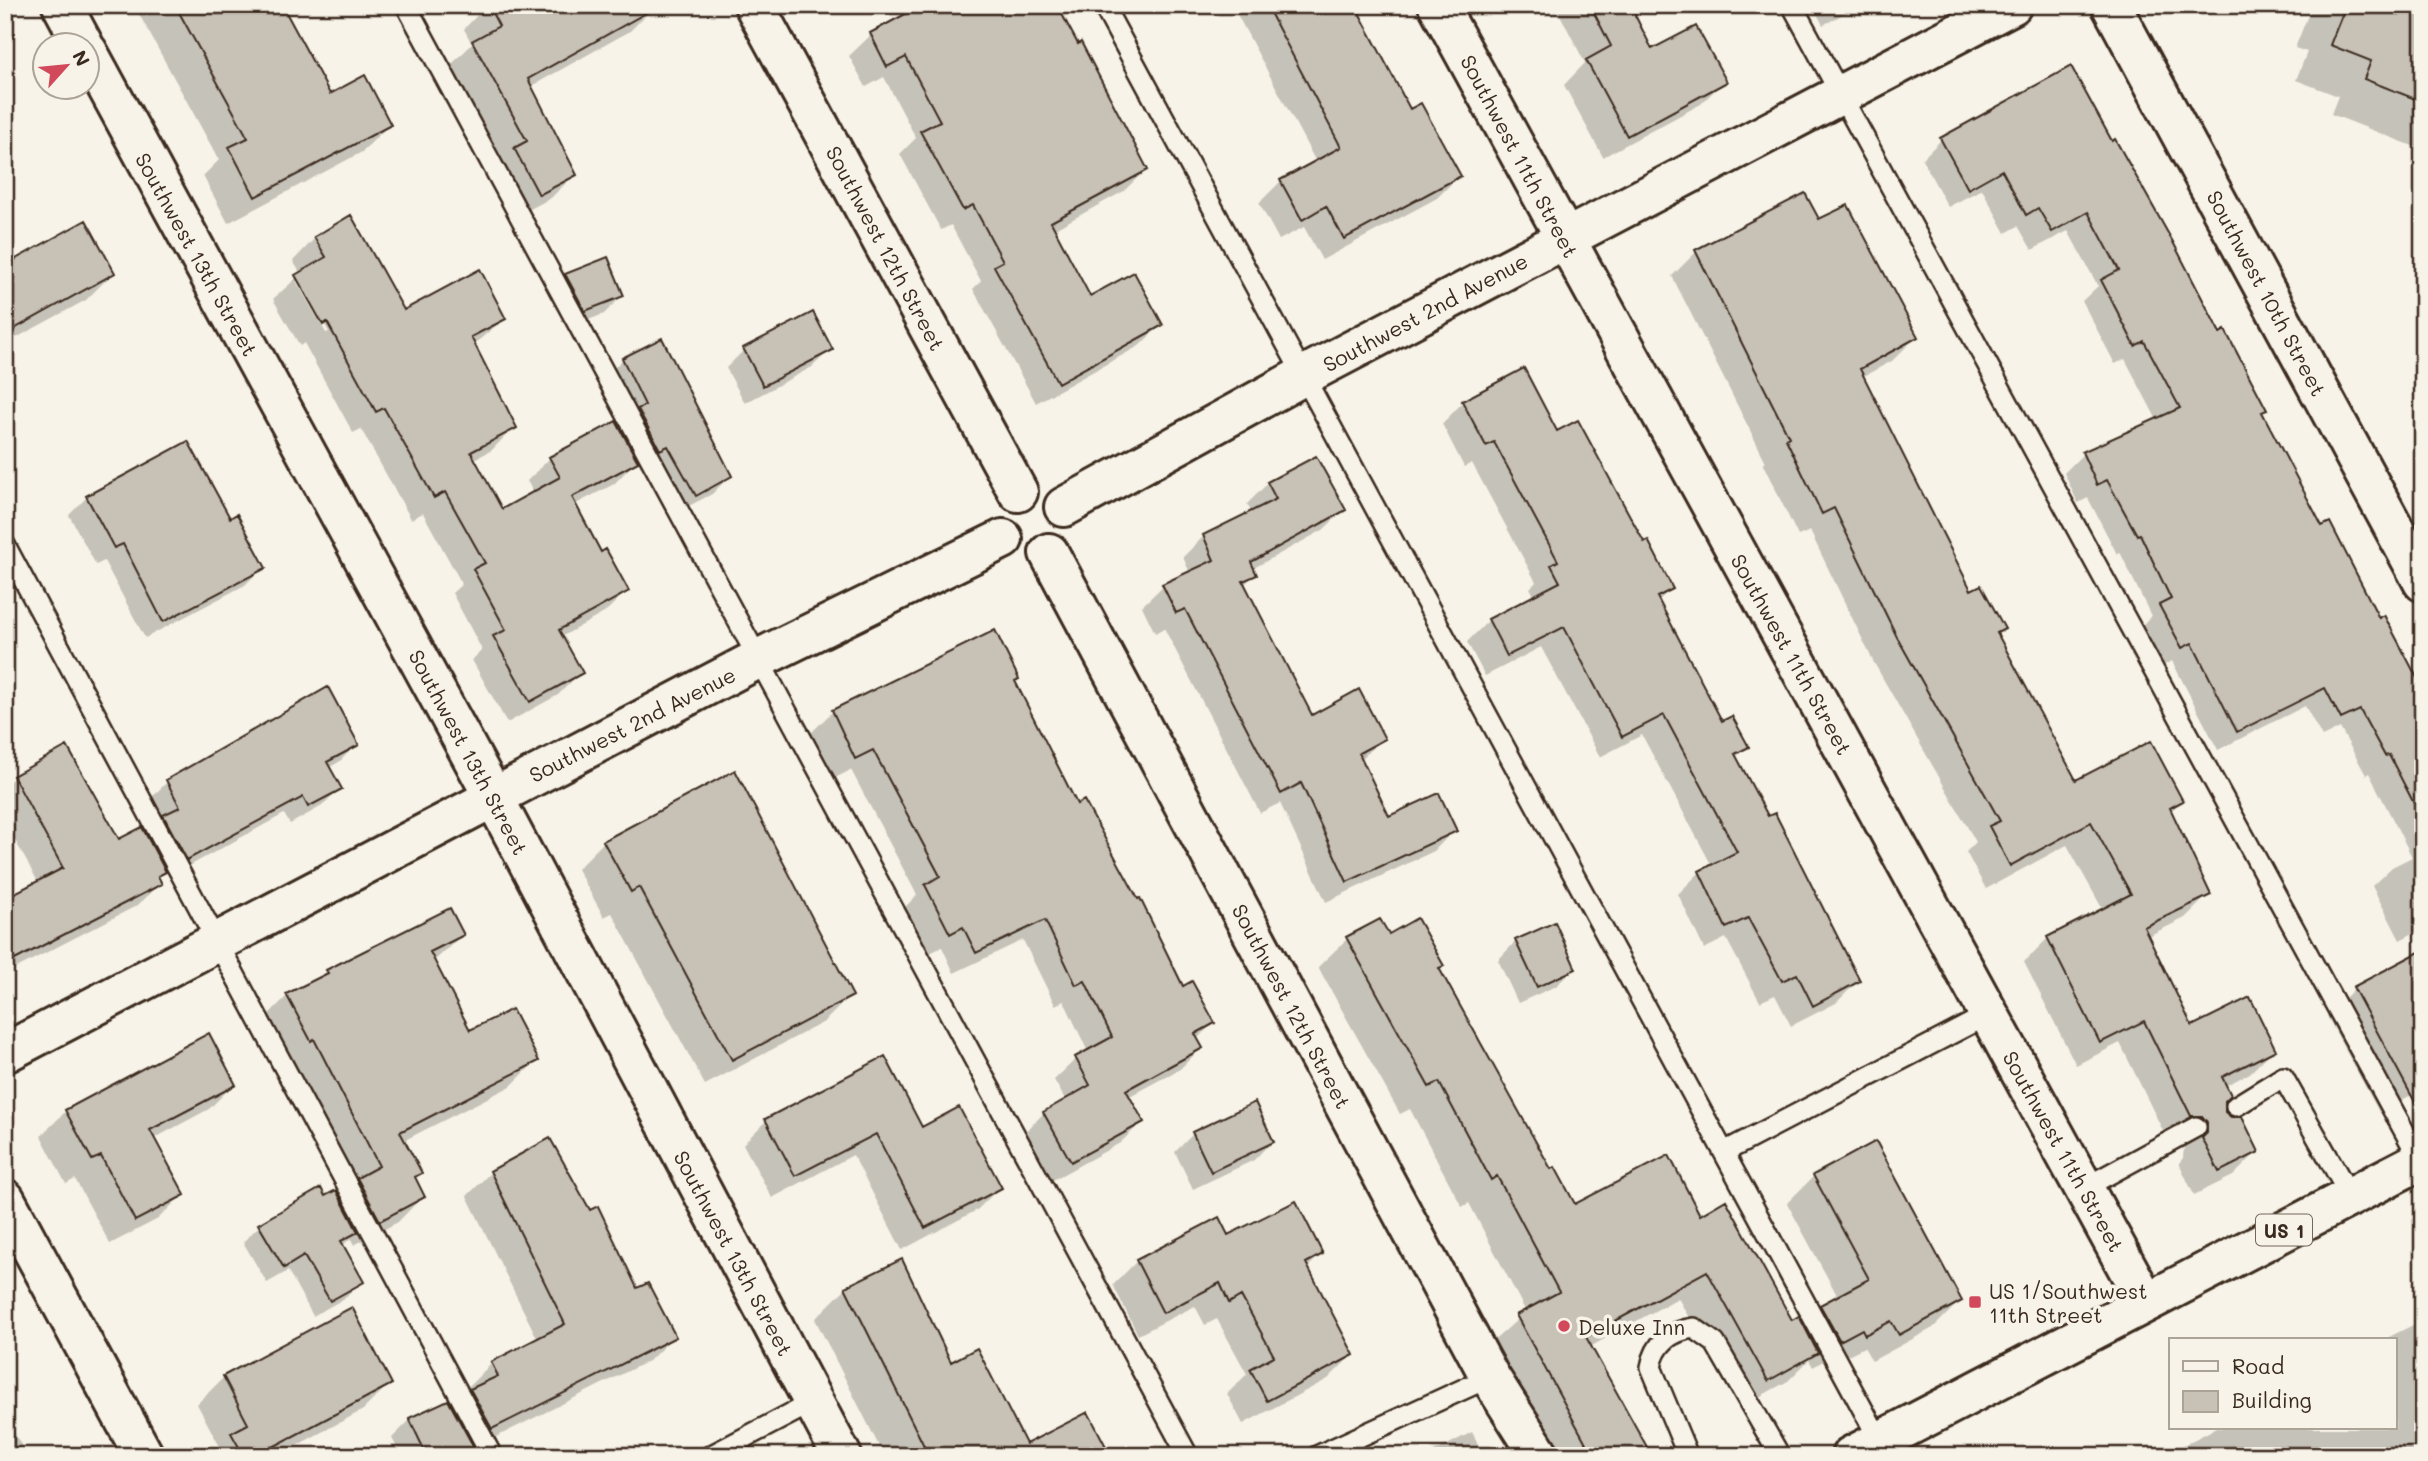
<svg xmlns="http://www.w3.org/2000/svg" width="2428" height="1461" viewBox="0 0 2428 1461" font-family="Mali,sans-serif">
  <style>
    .shadow { fill: #0003; fill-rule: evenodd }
    .building { fill: #c8c1b6; stroke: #3b2a1e; stroke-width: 2 }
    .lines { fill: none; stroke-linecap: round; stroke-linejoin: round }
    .service-casing { stroke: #3b2a1e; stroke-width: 24 }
    .minor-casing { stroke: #3b2a1e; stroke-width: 44 }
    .primary-casing { stroke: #3b2a1e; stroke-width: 44 }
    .service { stroke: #f7f3e8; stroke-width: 19 }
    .minor { stroke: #f7f3e8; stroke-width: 38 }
    .primary { stroke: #f7f3e8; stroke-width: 38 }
    .poi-dot { fill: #d1495b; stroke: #f7f3e8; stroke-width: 2.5 }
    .labels { text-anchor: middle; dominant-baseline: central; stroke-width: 7; stroke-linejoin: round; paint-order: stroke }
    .shield { fill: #f7f3e8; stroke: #73665b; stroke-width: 2 }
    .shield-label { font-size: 19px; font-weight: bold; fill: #3b2a1e }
    .street-label { font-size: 21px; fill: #3b2a1e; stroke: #f7f3e8 }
    .poi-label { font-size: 21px; fill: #3b2a1e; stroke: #f7f3e8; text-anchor: start }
  </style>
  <rect width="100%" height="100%" fill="#f7f3e8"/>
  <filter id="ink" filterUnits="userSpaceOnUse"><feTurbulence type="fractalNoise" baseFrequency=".0143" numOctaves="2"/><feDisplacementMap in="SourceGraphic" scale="14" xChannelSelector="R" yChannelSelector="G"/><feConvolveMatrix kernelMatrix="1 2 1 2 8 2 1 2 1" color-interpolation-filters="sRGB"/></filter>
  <g filter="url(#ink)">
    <!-- shadow -->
    <path class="shadow" d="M134,5H282L330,96L389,125L362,152L228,223L203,176L219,160Z
      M487,5L654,7L630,31L530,87L575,174L551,198L515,217L492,173L503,162L450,66L472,44L464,29Z
      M926,5L1145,170L1124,191L1053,230L1090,298L1161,325L1139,346L1036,403L973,289L981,281L951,225L941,230L900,154L916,138L884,77L866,87L849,56L871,35Z
      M1232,5H1355L1409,111L1459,176L1437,198L1322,260L1304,227L1279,240L1259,203L1281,181L1316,162Z
      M1555,5H1628L1651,51L1724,81L1701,104L1603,157L1564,85L1585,63Z
      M1812,5H1860L1823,25Z
      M2312,5H2423V150L2331,114L2338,96L2296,80L2307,52L2295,48Z
      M2071,68L2321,528L2423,694V928L2400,940L2372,886L2392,867L2412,857L2369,773L2366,775L2340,728L2322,737L2305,706L2218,750L2172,661L2162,666L2141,626L2151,616L2120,552L2117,554L2088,498L2078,503L2064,473L2083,454L2157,420L2125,359L2115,364L2082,301L2098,286L2068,231L2032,250L2018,226L2006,233L1982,189L1948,207L1922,159L1941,140Z
      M5,95L16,116L5,127Z
      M1818,222L1916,337L1892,361L1862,377L1970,593L2003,629L1996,635L2076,783L2181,801L2170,812L2209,894L2185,918L2146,937L2191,1028L2274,1049L2250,1073L2225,1086L2224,1113L2257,1152L2233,1176L2194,1195L2179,1163L2183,1158L2184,1146L2178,1140L2167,1139L2120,1043L2076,1065L2024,962L2048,938L2103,910L2067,845L1986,889L1966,852L1976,842L1873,661L1810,531L1798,536L1763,464L1766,462L1672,276L1696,252Z
      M315,238L404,312L504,319L473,345L514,427L492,450L473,460L501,511L534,493L527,481L550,458L615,423L619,430L627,423L605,377L623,359L730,476L712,494L677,512L649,462L641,467L637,460L614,484L574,505L600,554L627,591L604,613L561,637L580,673L558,695L507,723L472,660L482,650L452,593L462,584L423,513L411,519L361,429L353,433L304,343L300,346L273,299L301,274L293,261ZM296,281H300L329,332L326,333Z
      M5,267L113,273L86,300L5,344Z
      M566,276L622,296L604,314L567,328L548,294Z
      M831,349L812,367L745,403L726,368L744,350Z
      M1463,402L1557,434L1643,544L1671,589L1657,602L1722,723L1747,746L1735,758L1858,981L1836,1003L1791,1026L1775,995L1760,1002L1726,938L1704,949L1678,894L1700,872L1712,866L1642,735L1600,757L1541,647L1485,676L1467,642L1489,620L1535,597L1530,588L1536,582L1472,463L1464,467L1442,424Z
      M1268,483L1344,510L1323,530L1252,569L1255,574L1244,585L1311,717L1383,739L1360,760L1388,819L1454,830L1434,851L1326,902L1280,803L1260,813L1164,628L1155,633L1142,606L1163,586L1190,573L1183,557L1204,536L1252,513L1247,504Z
      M87,497L229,520L263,567L245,585L145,638L104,561L96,565L69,515Z
      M1014,682L1076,806L1183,989L1213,1023L1197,1039L1201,1048L1180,1069L1128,1097L1142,1122L1120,1143L1049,1182L1023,1134L1044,1113L1066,1101L1054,1080L1076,1059L1088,1052L1064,1001L1055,1005L1023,940L954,973L942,947L928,954L904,908L917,895L851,770L833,779L811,733L833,711Z
      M327,690L357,744L339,762L328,768L340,788L322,806L290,824L284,814L169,877L165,870L157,878L160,883L138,905L5,974V900L38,882L5,822V786L14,777L118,841L145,836L160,821L149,800L167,782Z
      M604,842L851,995L824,1022L705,1085L612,913L604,917L577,869Z
      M1379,921L1388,937L1442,965L1438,969L1550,1171L1574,1206L1699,1217L1791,1322L1802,1326L1821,1306L1838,1297L1787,1203L1814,1176L1960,1301L1933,1328L1872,1361L1864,1347L1838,1360L1835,1354L1813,1367L1809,1360L1788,1381L1739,1408L1678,1298L1590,1347L1650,1456H1549L1489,1345L1526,1312L1469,1203L1462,1207L1410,1109L1400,1114L1318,967L1347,939Z
      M462,935L433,962L469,1032L536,1061L511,1086L403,1141L420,1173L414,1179L423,1196L398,1222L354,1245L351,1238L342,1246L361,1282L345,1298L313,1316L288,1271L267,1283L243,1242L259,1226L324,1198L339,1199L352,1186L262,1021L287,996L319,980L327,971Z
      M1516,941L1574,968L1556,986L1518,1003L1498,960Z
      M2414,957L2423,1089L2379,1112L2327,1016L2354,989Z
      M234,1084L209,1109L153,1139L183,1194L158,1219L110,1244L75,1179L66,1184L41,1136L66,1111Z
      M766,1121L922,1129L1000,1187L977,1210L902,1250L853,1155L772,1198L743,1144Z
      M1193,1134L1272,1141L1254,1160L1193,1189L1175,1152Z
      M491,1172L636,1290L674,1336L650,1360L472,1449L475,1456H390L399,1452L392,1438L410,1420L452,1410L471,1392L468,1387L492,1363L538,1340L467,1196Z
      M1228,1238L1321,1254L1307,1268L1352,1355L1328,1379L1243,1424L1227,1394L1247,1374L1217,1319L1205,1325L1195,1306L1138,1335L1113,1285L1137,1261Z
      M846,1288L950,1364L1026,1446L1109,1456H884L815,1319Z
      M2423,1320V1456H2163L2216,1428H2395V1340H2383Z
      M224,1377L390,1383L363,1410L277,1456H211L220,1447L197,1404Z
      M5,1416L27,1456H5Z
      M1472,1432L1484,1456H1426Z"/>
    <!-- building -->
    <path class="building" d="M175,5H282L330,94L365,75L391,125L255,197L229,147L248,138Z
      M488,5H660L528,79L577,175L539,195L514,148L527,141L472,41L499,26Z
      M922,5H1057L1078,44L1081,42L1148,170L1051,222L1090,296L1134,272L1163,325L1058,383L994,266L1003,261L973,205L963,210L920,131L940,121L906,57L887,67L870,33Z
      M1266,5H1355L1410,109L1421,103L1461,176L1344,239L1326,206L1302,220L1280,180L1341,147Z
      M1590,5H1630L1652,49L1696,26L1727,82L1627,136L1586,60L1611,46Z
      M2346,5H2423V102L2364,79L2371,61L2330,45Z
      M2071,66L2112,141L2115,139L2173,242L2220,333L2225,330L2267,410L2262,412L2322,526L2330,522L2379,618L2384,615L2423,689V821L2389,755L2385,756L2360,710L2341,719L2325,688L2237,732L2192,643L2182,648L2159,605L2171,599L2140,534L2137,535L2107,480L2097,485L2082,452L2180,408L2144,341L2135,346L2101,280L2119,270L2088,212L2052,232L2038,208L2026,215L2002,170L1968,189L1940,138Z
      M1805,193L1819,219L1848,205L1918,337L1860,369L1971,590L1981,585L2005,629L1997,633L2076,780L2151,741L2183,801L2170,808L2211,895L2144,927L2192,1026L2250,997L2276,1050L2222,1077L2231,1095L2225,1101V1112L2231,1117H2242L2259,1152L2219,1172L2202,1138L2207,1133V1122L2202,1116H2191L2144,1021L2100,1043L2047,937L2131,894L2091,822L2010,866L1989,826L2000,821L1897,637L1834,508L1822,514L1786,439L1789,437L1695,250Z
      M351,215L404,310L480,269L506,319L471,337L517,428L471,452L502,509L560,477L549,457L616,421L638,462L572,497L601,552L606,549L629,591L559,630L583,673L530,702L493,636L506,630L473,569L485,563L445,492L434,498L384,408L376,412L327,322L323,325L295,275L326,257L314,237Z
      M86,220L115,273L5,334V265Z
      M608,257L624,296L585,311L565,274Z
      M813,312L833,350L763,386L743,348Z
      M662,338L732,476L696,496L668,446L660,450L638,409L645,405L622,358Z
      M1524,368L1557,431L1578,420L1644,542L1648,540L1673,589L1657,597L1722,721L1732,716L1749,747L1735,754L1768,816L1775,813L1860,981L1813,1006L1797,974L1782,981L1748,918L1726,928L1699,871L1737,852L1664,715L1622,737L1564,627L1507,656L1488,619L1560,582L1551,565L1558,561L1494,442L1486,446L1462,401Z
      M188,441L230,518L237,514L266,568L163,622L123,544L114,548L86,496Z
      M1316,456L1346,510L1251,562L1257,575L1243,581L1312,715L1359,689L1385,739L1359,753L1389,816L1439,793L1457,831L1347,882L1301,783L1281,794L1185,609L1176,613L1162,584L1214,560L1203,535L1276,499L1267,482Z
      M995,630L1019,679L1015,681L1077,804L1084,800L1138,899L1140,898L1183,986L1192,981L1215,1023L1195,1034L1203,1048L1126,1090L1144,1122L1071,1162L1043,1112L1090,1085L1075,1057L1112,1037L1085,981L1076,985L1045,920L976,953L963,927L950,934L925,885L940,876L873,750L855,759L832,710Z
      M328,687L359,745L327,762L342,789L308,807L303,797L187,860L163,815L180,807L166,780Z
      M67,746L119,839L142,827L166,872L158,876L162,884L5,965V898L63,868L13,776Z
      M735,770L853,996L732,1060L639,887L631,892L603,841Z
      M450,908L464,935L430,952L470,1030L512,1009L539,1061L400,1132L422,1173L415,1177L425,1197L380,1221L357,1178L379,1166L314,1039L311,1041L286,994L328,973L326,970Z
      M1417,918L1444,966L1439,968L1551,1169L1555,1167L1575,1204L1669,1155L1700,1215L1726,1200L1792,1320L1799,1316L1818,1353L1768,1381L1707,1271L1586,1337L1652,1456H1593L1516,1315L1559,1292L1497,1176L1491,1180L1439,1082L1429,1087L1346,937L1380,919L1389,934Z
      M1555,922L1576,969L1537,987L1515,940Z
      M2423,950V1117L2353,987Z
      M209,1033L236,1085L150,1130L185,1195L135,1221L101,1156L92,1160L65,1110Z
      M885,1056L922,1127L959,1107L1002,1188L925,1228L876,1134L795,1176L765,1119Z
      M1255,1102L1274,1142L1211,1172L1192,1132Z
      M550,1138L590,1210L598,1206L637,1288L648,1283L676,1337L492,1429L470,1389L498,1376L491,1362L565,1324L490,1171Z
      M1876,1141L1962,1301L1899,1335L1891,1321L1865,1335L1862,1329L1840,1341L1820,1305L1869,1279L1813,1175Z
      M321,1188L325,1196L336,1190L358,1232L341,1241L364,1282L330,1301L304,1256L284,1268L258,1224Z
      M1296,1201L1323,1254L1306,1263L1354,1355L1267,1401L1250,1369L1274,1356L1241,1296L1229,1303L1220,1283L1163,1313L1136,1260L1219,1217L1228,1235Z
      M902,1259L951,1362L977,1348L1026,1444L1088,1412L1111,1456H929L845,1287Z
      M352,1307L392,1384L256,1456H244L231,1433L248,1424L223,1376Z
      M448,1400L471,1442L477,1456H427L409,1418Z"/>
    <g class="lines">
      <defs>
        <path id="service" d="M406,5L1188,1456
          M1103,5L1880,1441
          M1792,5L2420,1160
          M5,545L492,1456
          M2236,1106L2283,1077L2350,1196
          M1724,1152L1989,1014
          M2084,1188L2196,1127
          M710,1456L813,1402
          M1317,1456L1490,1377
          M1688,1456L1651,1367C1655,1344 1670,1331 1694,1328L1715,1343L1780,1456"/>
        <path id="minor" d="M62,5L84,46
          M754,5L1018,492
          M1438,5L2146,1302
          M2111,5L2423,582
          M88,52L493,796L842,1456
          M1064,507L1303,376L2012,5
          M1049,553L1490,1377L1540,1456
          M5,1053L758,659L1003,539
          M5,1199L144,1456"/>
        <path id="primary" d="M1851,1456L2423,1159"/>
      </defs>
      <!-- service casing -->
      <use href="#service" class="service-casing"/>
      <!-- minor casing -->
      <use href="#minor" class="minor-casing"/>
      <!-- primary casing -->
      <use href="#primary" class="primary-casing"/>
      <!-- service -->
      <use href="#service" class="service"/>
      <!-- minor -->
      <use href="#minor" class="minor"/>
      <!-- primary -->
      <use href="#primary" class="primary"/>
    </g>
  </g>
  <!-- markers -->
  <g class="poi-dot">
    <rect x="1968" y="1295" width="14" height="14" rx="3.5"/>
    <circle cx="1564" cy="1326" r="7"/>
  </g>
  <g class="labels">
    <!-- shield labels -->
    <rect class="shield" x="2256" y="1214.5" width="56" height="31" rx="5"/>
    <g class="shield-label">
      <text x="2284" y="1230">US 1</text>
    </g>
    <!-- street labels -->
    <g class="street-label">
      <text transform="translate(1520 156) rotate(62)">Southwest 11th Street</text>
      <text transform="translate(886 248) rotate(62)">Southwest 12th Street</text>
      <text transform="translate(197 254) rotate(61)">Southwest 13th Street</text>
      <text transform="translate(2267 293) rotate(62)">Southwest 10th Street</text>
      <text transform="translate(1425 312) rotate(-28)">Southwest 2nd Avenue</text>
      <text transform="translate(1792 654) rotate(61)">Southwest 11th Street</text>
      <text transform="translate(632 724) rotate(-27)">Southwest 2nd Avenue</text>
      <text transform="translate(469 752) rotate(62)">Southwest 13th Street</text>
      <text transform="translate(1292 1006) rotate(62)">Southwest 12th Street</text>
      <text transform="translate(2064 1151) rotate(61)">Southwest 11th Street</text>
      <text transform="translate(734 1253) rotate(62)">Southwest 13th Street</text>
    </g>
    <!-- poi labels -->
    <g class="poi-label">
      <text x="1989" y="1290">US 1/Southwest<tspan x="1989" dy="24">11th Street</tspan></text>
      <text x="1578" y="1326">Deluxe Inn</text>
    </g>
  </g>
  <!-- margin -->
  <rect width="2428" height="1461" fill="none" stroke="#f7f3e8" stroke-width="28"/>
  <rect x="14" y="14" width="2400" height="1433" fill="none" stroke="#3b2a1e" stroke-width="2.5" filter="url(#ink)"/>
  <!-- legend -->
  <rect x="2169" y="1338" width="228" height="91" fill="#f7f3e8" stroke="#aca397" stroke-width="2"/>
  <rect x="2183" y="1361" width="35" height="10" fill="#f7f3e8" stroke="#aca397" stroke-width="2"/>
  <text x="2232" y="1374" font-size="21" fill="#3b2a1e">Road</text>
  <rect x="2183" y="1391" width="35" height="21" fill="#c8c1b6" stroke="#aca397" stroke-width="2"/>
  <text x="2232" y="1408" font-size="21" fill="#3b2a1e">Building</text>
  <!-- north arrow -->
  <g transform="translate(66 66) rotate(63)"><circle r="33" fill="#f7f3e8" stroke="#aca397" stroke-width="2"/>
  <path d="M0-5L12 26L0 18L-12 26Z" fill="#d1495b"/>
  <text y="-10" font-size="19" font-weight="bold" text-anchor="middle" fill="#3b2a1e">N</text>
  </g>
</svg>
